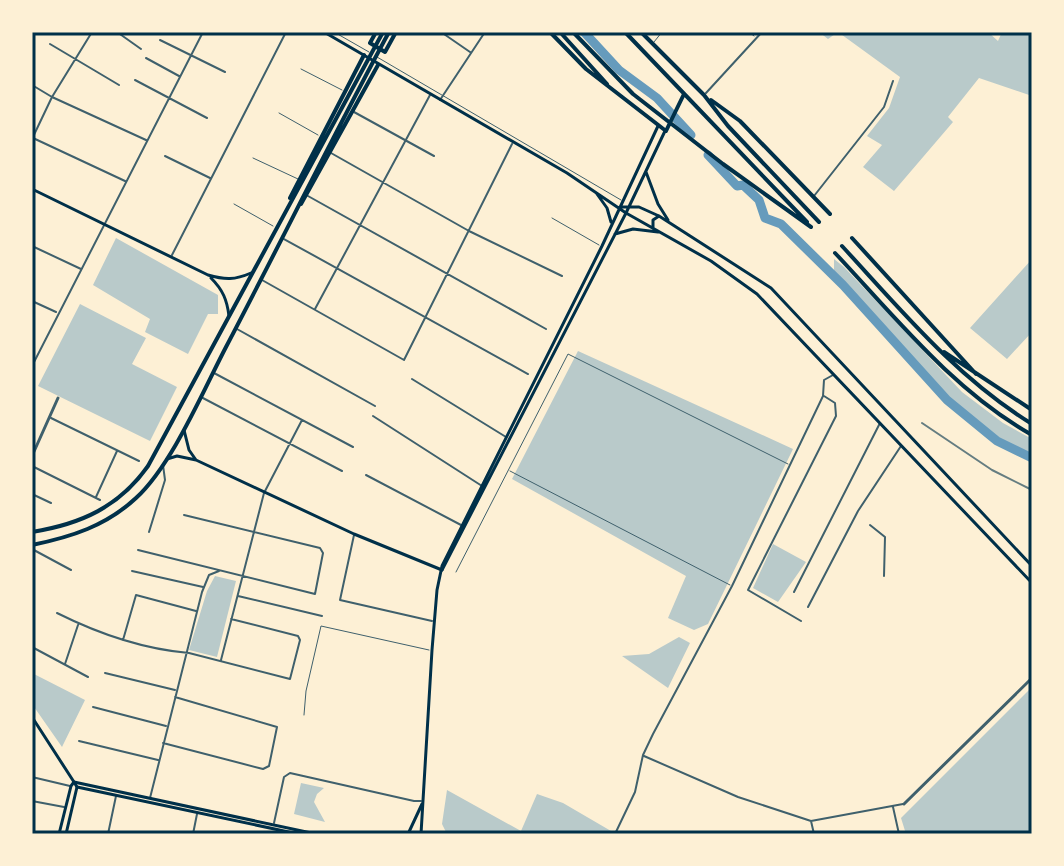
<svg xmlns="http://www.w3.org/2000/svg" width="1064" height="866" viewBox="0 0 1064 866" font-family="Arial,sans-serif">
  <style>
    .green { fill: #b9caca }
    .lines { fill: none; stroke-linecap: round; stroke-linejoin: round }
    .river { stroke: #669bbc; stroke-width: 9 }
    .service { stroke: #3f606c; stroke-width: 1 }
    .minor { stroke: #3f606c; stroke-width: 2 }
    .tertiary { stroke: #3f606c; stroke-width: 3 }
    .secondary { stroke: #003049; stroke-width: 3 }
    .primary { stroke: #003049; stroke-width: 3 }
    .trunk { stroke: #003049; stroke-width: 4 }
    .rail { stroke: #657d81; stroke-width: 2 }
    .neatline { fill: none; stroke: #003049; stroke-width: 3 }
  </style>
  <rect width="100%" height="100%" fill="#fdf0d5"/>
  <!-- green -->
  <path class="green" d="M819,32H988L998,41L1002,32H1032V96L979,78L948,117L953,122L894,191L863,167L882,145L867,136L889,108L900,77L838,32L828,39Z
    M116,238L218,295V314H208L188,354L145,332L150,319L93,285Z
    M834,259L844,267L962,392L1003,423L1032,439V454L995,436L950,399L834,272Z
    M1032,259V332L1007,359L970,328Z
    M80,304L146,338L132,364L177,387L150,441L38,386Z
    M578,351L793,449L708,624L694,630L668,618L686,576L512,479Z
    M773,544L806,562L778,602L753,588Z
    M215,576L236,581L217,657L189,650L207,591Z
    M679,637L690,643L668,688L622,656L649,654Z
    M32,673L85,700L62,747L32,704Z
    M1032,687V834H906L901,818Z
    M301,783L324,788L317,794L314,802L325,822L294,814Z
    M447,790L521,831L537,794L563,803L611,831L610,834H447L442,824Z"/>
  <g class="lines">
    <!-- river -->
    <path class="river" d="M584,32L619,70L657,98L691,135
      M708,155L737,186L743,185L759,200L765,218L781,224L843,285L947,400L997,441L1032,458"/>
    <!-- service -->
    <path class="service" d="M248,32L249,33
      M334,32L369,52
      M749,32L754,36
      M654,42L662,32
      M377,57L621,200
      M301,69L342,90
      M279,113L318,135
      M253,158L298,179
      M234,204L273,226
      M552,218L599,245
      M510,471L730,585
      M456,572L568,354L788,464
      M304,715L306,691L321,626L429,650"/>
    <!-- minor -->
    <path class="minor" d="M117,32L141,49
      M441,32L470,52
      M160,40L225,72
      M50,44L119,85
      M146,58L179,76
      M135,80L207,118
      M32,85L52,97L146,140
      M706,93L762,32
      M440,100L485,32
      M354,112L434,156
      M33,138L125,181
      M32,139L52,97L92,32
      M331,153L469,231L562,276
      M165,156L210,178
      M308,196L546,329
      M814,196L884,107L893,81
      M284,239L528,374
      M32,246L81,269
      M172,255L286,32
      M262,280L404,360L512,144
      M32,301L56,312
      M315,309L430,95
      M237,329L375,406
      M32,366L203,32
      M214,373L353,447
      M412,379L506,437
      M201,397L342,471
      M373,416L482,486
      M51,418L139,461
      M32,466L100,500
      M366,475L461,525
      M32,494L51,503
      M96,497L117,451
      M870,525L885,537L884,576
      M149,532L165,480L163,465
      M354,535L340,600L432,621
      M32,549L71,570
      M138,550L315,594L323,553L320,548L184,515
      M132,571L203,587
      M794,592L880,423
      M238,596L322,616
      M808,607L858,511L901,446
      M57,613C99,634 142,649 189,653L290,679L300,640L298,636L231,619
      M801,621L748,590L836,416L835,403L824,396
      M123,640L136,595L196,611
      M32,647L88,677
      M221,660L264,493L302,420
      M65,664L78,625
      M105,673L175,690
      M93,707L166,726
      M79,741L158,760
      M163,743L263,769L269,766L277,727L175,697
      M644,756L738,797L811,821L814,834
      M32,777L70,786
      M150,798L202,592L209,575L219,571
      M32,801L64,807
      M893,807L899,834
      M811,821L903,804
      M274,823L284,777L290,773L414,801H421
      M108,834L116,796
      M193,834L197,814
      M615,834L635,792L643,755L653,734L732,586L823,396L824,380L833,375"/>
    <!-- tertiary -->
    <path class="tertiary" d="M32,456L58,398
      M904,804L1032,678"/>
    <!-- secondary -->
    <path class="secondary" d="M32,189L208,275C225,280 235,280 251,273
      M211,278C223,290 227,300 229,316
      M184,430L189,450L196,460
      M167,459L177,456L196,460L354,534L442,570
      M59,834L71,786L74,782
      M66,834L77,787L74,782"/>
    <!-- primary -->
    <path class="primary" d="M324,32L567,173L626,213L711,261L757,294L1032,583
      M646,172L658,204L668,220
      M597,194L607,208L611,222
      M620,207H639L659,216L771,288L1032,566
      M653,228V220L659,216
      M615,234L633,229L658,232
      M442,570L626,213L665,131
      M32,717L74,782L316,834
      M77,787L298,834
      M408,834L422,804
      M421,834L432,650L437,590L442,566L602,246L658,126"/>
    <!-- trunk -->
    <path class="trunk" d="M376,32L370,43L385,52L396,32
      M550,32L586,69L666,131L684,94
      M560,32L607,84
      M573,32L633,94L723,164L811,227
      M625,32L807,222
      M641,32L704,95L728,126L819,222
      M711,100L740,121L830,214
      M290,198L364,55
      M301,204L378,65
      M852,238L976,374
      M842,246C901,310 957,378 1032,424
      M835,253C896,318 954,391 1032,435
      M944,352L1032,410
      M32,532C81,524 119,507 148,466L383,32
      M32,545C71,537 106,526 136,498C172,465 203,391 226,347C281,242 333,136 389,32"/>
    <!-- rail -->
    <path class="rail" d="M922,423L992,470L1032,490"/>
  </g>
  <!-- border -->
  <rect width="1064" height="866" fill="none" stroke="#fdf0d5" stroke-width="68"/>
  <rect x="34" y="34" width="996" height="798" class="neatline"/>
</svg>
